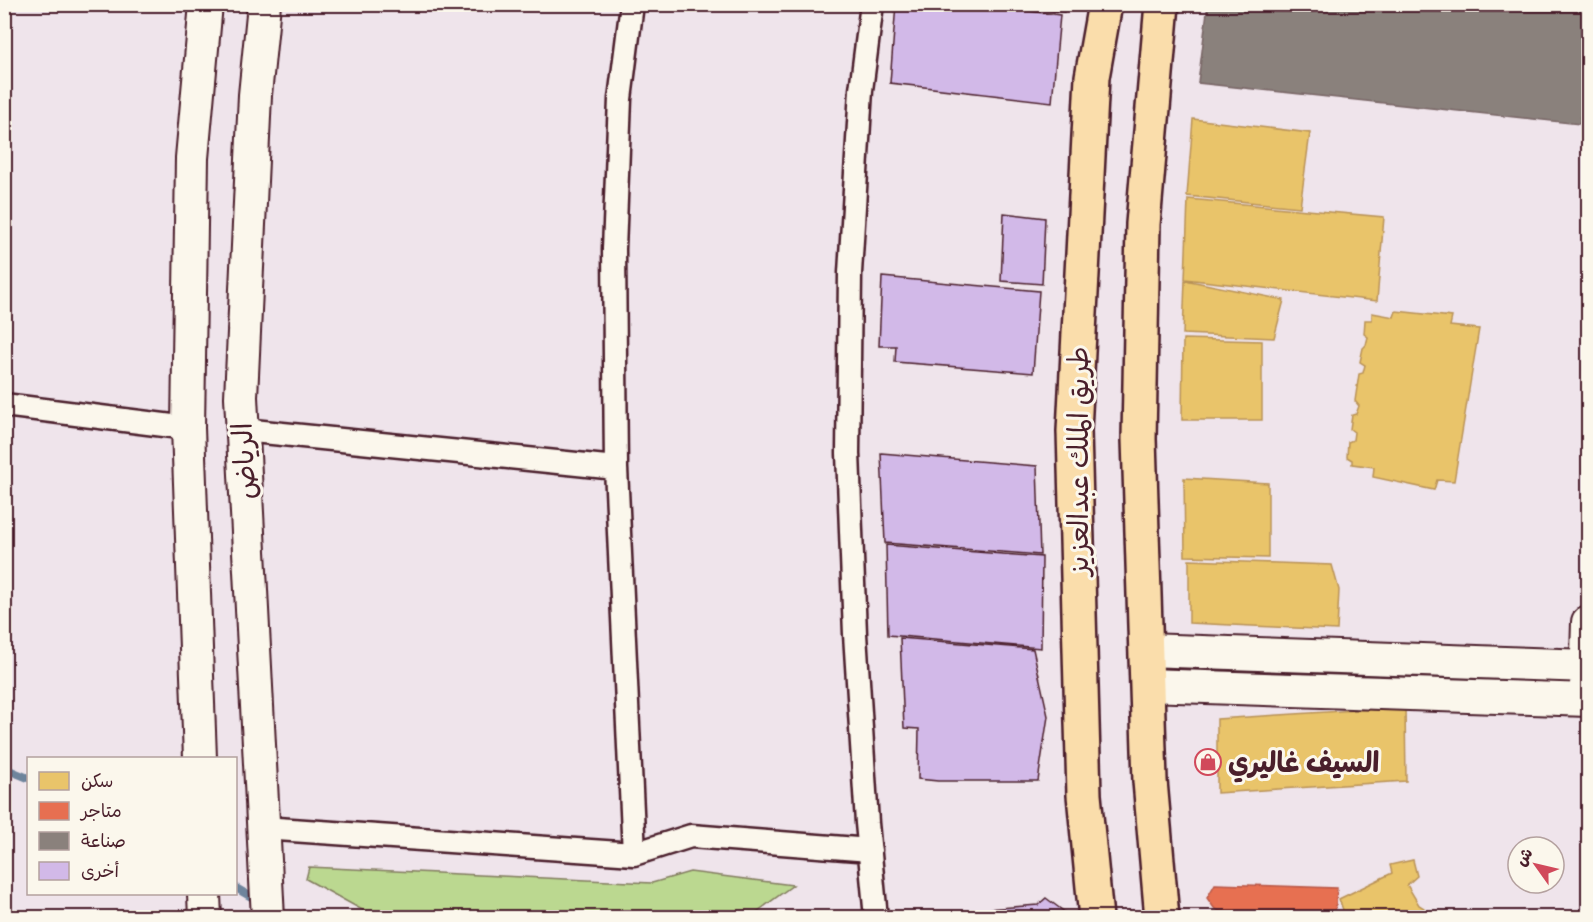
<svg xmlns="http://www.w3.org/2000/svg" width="1593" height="922" viewBox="0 0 1593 922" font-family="Caveat,'Playpen Sans Arabic',sans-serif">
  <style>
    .green { fill: #bbd890; stroke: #827c5e; stroke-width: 1.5 }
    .homes { fill: #e9c46a; stroke: #b99257; stroke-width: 1.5 }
    .shops { fill: #e76f51; stroke: #b85746; stroke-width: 1.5 }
    .industry { fill: #8a817c; stroke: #776464; stroke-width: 1.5 }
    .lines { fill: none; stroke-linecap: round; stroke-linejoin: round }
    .stream { stroke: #6e849c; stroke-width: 8 }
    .building { fill: #d2b9e8; stroke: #4a1f2b; stroke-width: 1.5 }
    .street-casing { stroke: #4a1f2b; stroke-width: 27 }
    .secondary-casing { stroke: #4a1f2b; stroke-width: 36 }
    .highway-casing { stroke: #4a1f2b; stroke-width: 38 }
    .street { stroke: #fbf7ec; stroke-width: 22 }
    .secondary { stroke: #fbf7ec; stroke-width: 32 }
    .highway { stroke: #faddab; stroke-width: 33 }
    .labels { text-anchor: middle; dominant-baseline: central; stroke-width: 6; stroke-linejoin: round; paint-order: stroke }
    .street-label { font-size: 28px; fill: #4a1f2b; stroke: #fbf7ec }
    .poi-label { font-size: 28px; font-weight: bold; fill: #4a1f2b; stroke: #fbf7ec; text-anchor: start }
  </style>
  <rect width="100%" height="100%" fill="#efe4eb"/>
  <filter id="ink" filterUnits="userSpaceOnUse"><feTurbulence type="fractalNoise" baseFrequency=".0167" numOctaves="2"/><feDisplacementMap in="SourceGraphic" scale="12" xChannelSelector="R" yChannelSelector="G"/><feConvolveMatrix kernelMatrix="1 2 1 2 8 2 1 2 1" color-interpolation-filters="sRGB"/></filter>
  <g filter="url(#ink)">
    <!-- green -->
    <path class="green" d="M309,867L652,883L690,872L793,885L750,917H375L306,879Z"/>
    <!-- homes -->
    <path class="homes" d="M1193,119L1310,133L1300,207L1187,196Z
      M1188,199L1384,217L1377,301L1185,279Z
      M1185,280L1284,300L1274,338L1183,334Z
      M1396,311L1452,317L1450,326L1479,329L1454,481L1437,480L1434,490L1373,477L1374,467L1352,464V460L1347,457L1348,442L1353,440L1354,432L1350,429L1352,415L1356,414L1359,406L1355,401L1359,374L1363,373L1365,365L1360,362L1363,348L1366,345L1368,337L1364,334L1365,320H1372V313L1394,317Z
      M1183,339L1262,341V420H1182Z
      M1184,478L1268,483V558L1185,556Z
      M1189,560L1332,565L1339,590L1337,630L1189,623Z
      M1405,707L1406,781L1217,793V719Z
      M1413,860L1417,876L1407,885L1419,905L1424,908L1426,918H1346L1339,899L1392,873L1390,865Z"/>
    <!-- shops -->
    <path class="shops" d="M1215,884L1337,888L1335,918L1229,917L1214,908L1207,898Z"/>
    <!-- industry -->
    <path class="industry" d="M1208,4H1588V29L1580,124L1198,83Z"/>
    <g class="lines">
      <!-- stream -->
      <path class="stream" d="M4,768L28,778
        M236,888L253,898"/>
    </g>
    <!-- building -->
    <path class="building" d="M896,4H973L1060,15L1052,102L890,83Z
      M993,4H1065L1064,12Z
      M1004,213L1045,218L1042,284L1001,281Z
      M882,277L1039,291L1033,373L895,362L896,346H879Z
      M881,453L1037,466L1040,555L885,543Z
      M886,545L1042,557L1041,648L888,635Z
      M900,638L1033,649L1048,716L1038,781H938L918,779L919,729L904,728Z
      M1046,898L1066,913V918H975L974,910L1038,905Z"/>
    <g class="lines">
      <defs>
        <path id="street" d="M632,4L620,99L614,249L616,468L634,854
          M872,4L861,90L850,273L848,453L855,634L867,823L876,918
          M4,405L188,428
          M243,430L616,468
          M263,828L634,854L691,836L870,850"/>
        <path id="secondary" d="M264,4L255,95L241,397L268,918
          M1146,650L1588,666
          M1147,685L1588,700
          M1586,687L1588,622
          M200,758L188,428L192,158L206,4
          M204,894L205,918"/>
        <path id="highway" d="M1096,918L1084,795L1074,431L1092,77L1105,4
          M1162,918L1150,781L1139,439L1143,224L1162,4"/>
      </defs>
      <!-- street casing -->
      <use href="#street" class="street-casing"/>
      <!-- secondary casing -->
      <use href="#secondary" class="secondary-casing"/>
      <!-- highway casing -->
      <use href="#highway" class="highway-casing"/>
      <!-- street -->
      <use href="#street" class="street"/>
      <!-- secondary -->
      <use href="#secondary" class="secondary"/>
      <!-- highway -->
      <use href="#highway" class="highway"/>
    </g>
  </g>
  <!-- icons -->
  <defs>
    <symbol id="shop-ring" viewBox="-11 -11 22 22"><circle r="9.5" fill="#fbf7ec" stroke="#d1495b" stroke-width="1.5"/><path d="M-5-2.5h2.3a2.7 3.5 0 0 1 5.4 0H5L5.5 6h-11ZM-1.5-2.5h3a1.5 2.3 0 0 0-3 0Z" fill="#d1495b"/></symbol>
  </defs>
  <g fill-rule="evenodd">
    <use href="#shop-ring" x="1193" y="747" width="30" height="30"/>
  </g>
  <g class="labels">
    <!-- street labels -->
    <g class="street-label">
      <text transform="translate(244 461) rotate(-93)">الرياض</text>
      <text transform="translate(1078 461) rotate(-90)">طريق الملك عبدالعزيز</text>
    </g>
    <!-- poi labels -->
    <g class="poi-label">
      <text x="1228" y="762">السيف غاليري</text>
    </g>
  </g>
  <!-- margin -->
  <rect width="1593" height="922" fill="none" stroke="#fbf7ec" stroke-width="24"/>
  <rect x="12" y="12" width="1569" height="898" fill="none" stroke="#4a1f2b" stroke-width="2" filter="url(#ink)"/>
  <!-- legend -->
  <rect x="27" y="757" width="210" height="138" fill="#fbf7ec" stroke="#b4a19f" stroke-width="1.5"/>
  <rect x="39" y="772" width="30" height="18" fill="#e9c46a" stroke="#b4a19f" stroke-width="1.5"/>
  <text x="81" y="787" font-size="18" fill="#4a1f2b">سكن</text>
  <rect x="39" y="802" width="30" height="18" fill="#e76f51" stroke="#b4a19f" stroke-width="1.5"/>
  <text x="81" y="817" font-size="18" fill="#4a1f2b">متاجر</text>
  <rect x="39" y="832" width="30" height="18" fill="#8a817c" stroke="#b4a19f" stroke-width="1.5"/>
  <text x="81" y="847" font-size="18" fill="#4a1f2b">صناعة</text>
  <rect x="39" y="862" width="30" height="18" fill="#d2b9e8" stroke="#b4a19f" stroke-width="1.5"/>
  <text x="81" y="877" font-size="18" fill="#4a1f2b">أخرى</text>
  <!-- north arrow -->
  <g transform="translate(1536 865) rotate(304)"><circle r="28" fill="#fbf7ec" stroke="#b4a19f" stroke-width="1.5"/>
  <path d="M0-4.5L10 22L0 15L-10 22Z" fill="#d1495b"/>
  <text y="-9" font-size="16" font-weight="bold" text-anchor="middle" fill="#4a1f2b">ش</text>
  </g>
</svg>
